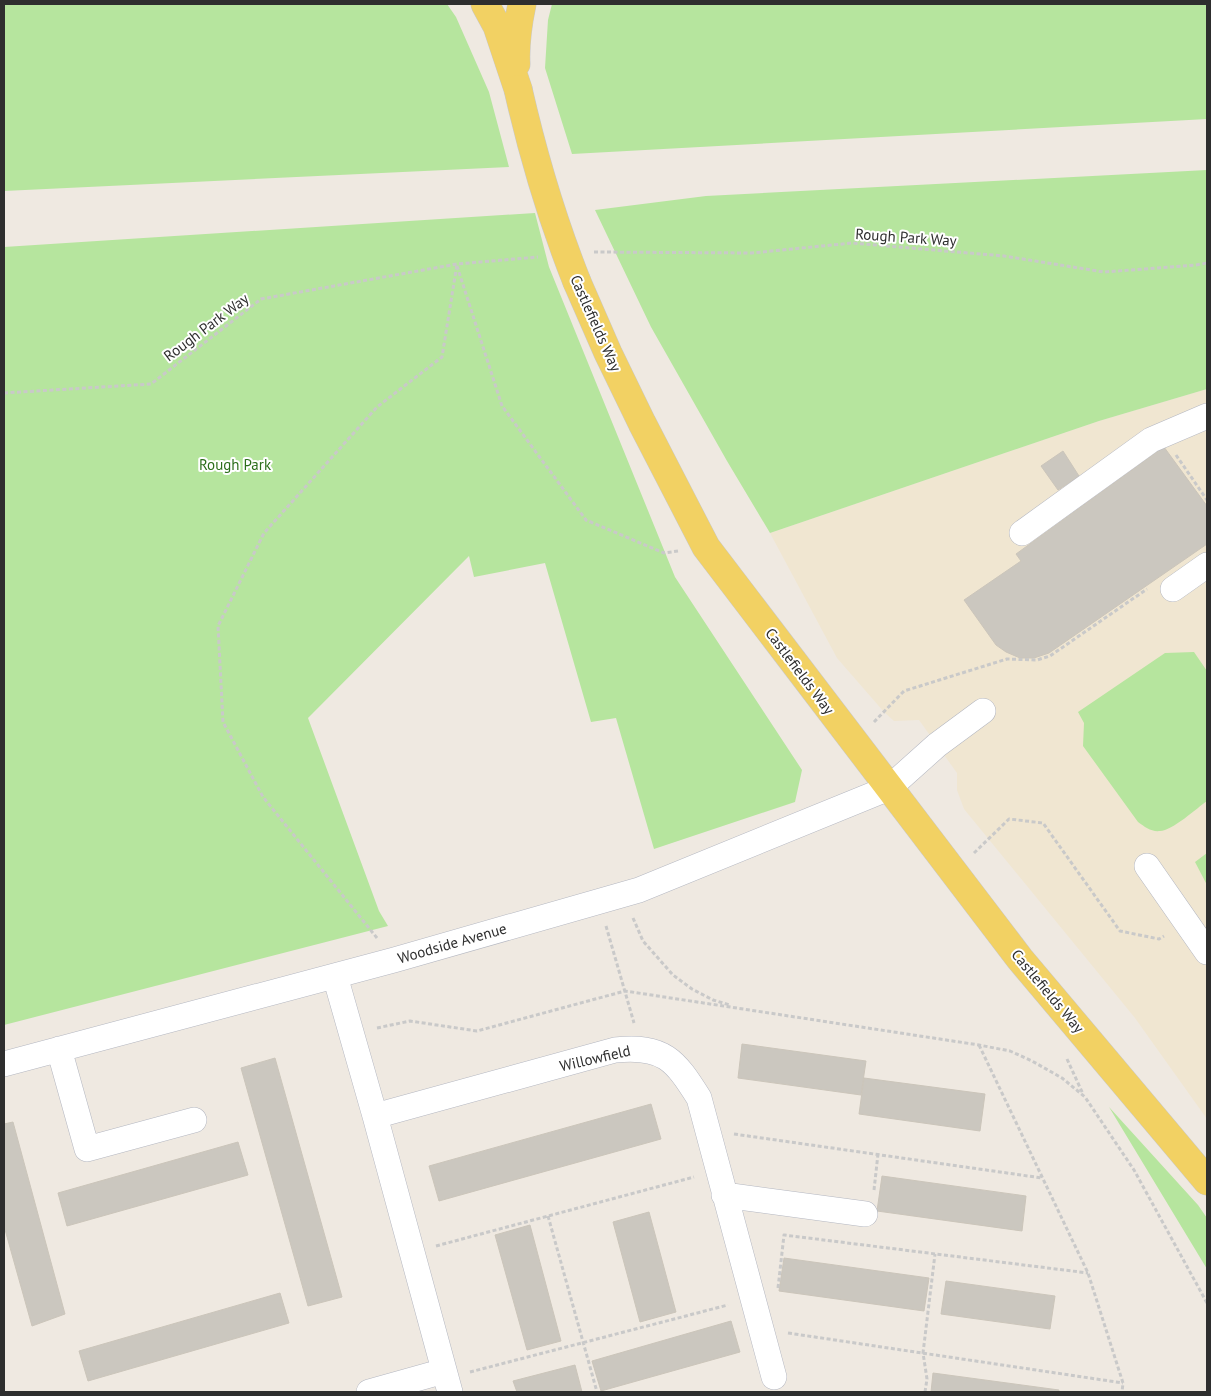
<svg xmlns="http://www.w3.org/2000/svg" width="1211" height="1396" viewBox="0 0 1211 1396" font-family="'PT Sans',sans-serif">
  <style>
    .education { fill: #f0e6d1 }
    .green { fill: #b6e59e }
    .building { fill: #cbc7bf; stroke: #cbc5ba }
    .lines { fill: none; stroke-linecap: round; stroke-linejoin: round }
    .minor-casing { stroke: #b4b7c1; stroke-width: 26 }
    .major-casing { stroke: #c9c9c9; stroke-width: 29 }
    .path { stroke: #c9c9c9; stroke-width: 3; stroke-dasharray: 4 2.5; stroke-linecap: butt }
    .minor { stroke: #fff; stroke-width: 25 }
    .major { stroke: #f2d163; stroke-width: 28 }
    .major-bridge-casing { stroke: #c9c9c9; stroke-width: 29; stroke-linecap: butt }
    .major-bridge { stroke: #f2d163; stroke-width: 28 }
    .labels { text-anchor: middle; dominant-baseline: central; stroke-width: 4; stroke-linejoin: round; paint-order: stroke }
    .street-label { font-size: 15px; fill: #2e2e2e; stroke: #fff }
    .park-label { font-size: 15px; fill: #2c6e1b; stroke: #fff }
  </style>
  <rect width="100%" height="100%" fill="#efe9e1"/>
  <!-- education -->
  <path class="education" d="M1207,389V1119L1135,1018L964,809L957,790V773L919,720L894,721L884,712L837,658L770,533L1099,421Z"/>
  <!-- green -->
  <path class="green" d="M4,4H447L456,17L489,92L509,167L4,191Z
    M552,4H1207V119L572,154L545,68L548,20Z
    M1207,170V389L1099,421L770,533L727,461L651,327L595,210L706,196Z
    M535,213L549,267L675,577L802,770L795,802L654,849L616,718L591,722L545,563L474,577L469,556L308,718L379,911L388,926L4,1025V247Z
    M1194,652L1207,671V801C1197,808 1172,831 1160,831C1151,832 1145,827 1138,822L1083,746L1084,723L1078,712L1165,653Z
    M1207,853V885L1195,862Z
    M1109,1107L1198,1205L1207,1218V1269Z"/>
  <!-- building -->
  <path class="building" d="M1164,447L1207,506V544L1049,653L1034,658H1020L1006,652L996,645L964,600L1021,561L1016,554Z
    M1063,451L1079,476L1058,490L1041,466Z
    M742,1044L866,1061L861,1095L738,1078Z
    M275,1058L342,1297L308,1306L241,1068Z
    M864,1078L985,1094L980,1131L859,1114Z
    M651,1104L661,1139L439,1201L429,1166Z
    M13,1122L65,1314L32,1326L4,1226V1124Z
    M238,1142L248,1175L67,1226L58,1193Z
    M882,1176L1026,1196L1022,1231L877,1211Z
    M649,1212L676,1312L640,1322L613,1222Z
    M530,1225L561,1341L527,1350L495,1235Z
    M784,1258L929,1278L924,1311L779,1291Z
    M946,1281L1055,1296L1050,1329L941,1314Z
    M280,1293L289,1323L88,1381L79,1351Z
    M731,1321L740,1352L601,1391L592,1361Z
    M575,1365L582,1392H517L513,1381Z
    M933,1373L1059,1390V1392H931Z"/>
  <g class="lines">
    <defs>
      <path id="minor" d="M1022,533L1151,440L1207,416
        M1173,589L1207,565
        M1147,866L1207,952
        M335,976L375,1116L450,1392
        M59,1049L87,1149L194,1120
        M4,1064L394,960L639,890L889,788L937,745L983,711
        M375,1116L615,1050C664,1045 675,1060 699,1098L774,1377
        M724,1195L865,1214
        M369,1392L444,1371"/>
      <path id="major" d="M485,4L497,26L518,89
        M516,64C515,44 518,23 522,4
        M577,282L608,353L642,423L706,547L1020,959L1207,1181"/>
    </defs>
    <!-- minor casing -->
    <use href="#minor" class="minor-casing"/>
    <!-- major casing -->
    <use href="#major" class="major-casing"/>
    <!-- path -->
    <path class="path" d="M594,252L752,253L852,243L1004,256L1104,272L1196,265L1207,263
      M457,266L502,406L586,520L664,553L678,551
      M4,393L151,384L261,299L457,264L538,257
      M1176,455L1207,500
      M874,722L904,691L1007,659L1037,660L1050,656L1147,589
      M974,853L1009,819L1043,823L1120,931L1159,939L1164,936
      M633,918L643,941L673,975L692,989L713,1000L730,1005
      M606,926L634,1023
      M377,938L263,797L223,722L218,626L264,533L377,407L442,357L457,264
      M377,1028L410,1021L477,1031L625,991L979,1045L1010,1051L1032,1061L1062,1078L1085,1097L1134,1170L1207,1303
      M979,1045L1088,1273L1123,1383L1122,1392
      M1067,1059L1083,1094
      M734,1134L1042,1178
      M874,1190L878,1154
      M548,1216L597,1392
      M436,1246L694,1177
      M778,1288L784,1235L1088,1273
      M788,1333L1123,1383
      M470,1372L728,1305
      M925,1392L927,1379L923,1353L935,1254"/>
    <!-- minor -->
    <use href="#minor" class="minor"/>
    <!-- major -->
    <use href="#major" class="major"/>
    <defs>
      <path id="major-bridge" d="M518,89C533,155 552,219 577,282"/>
    </defs>
    <!-- major-bridge casing -->
    <use href="#major-bridge" class="major-bridge-casing"/>
    <!-- major-bridge -->
    <use href="#major-bridge" class="major-bridge"/>
  </g>
  <g class="labels">
    <!-- street labels -->
    <g class="street-label">
      <text transform="translate(906 237) rotate(4)">Rough Park Way</text>
      <text transform="translate(596 323) rotate(66)">Castlefields Way</text>
      <text transform="translate(206 327) rotate(-37)">Rough Park Way</text>
      <text transform="translate(800 671) rotate(53)">Castlefields Way</text>
      <text transform="translate(452 943) rotate(-16)">Woodside Avenue</text>
      <text transform="translate(1048 991) rotate(50)">Castlefields Way</text>
      <text transform="translate(595 1058) rotate(-13)">Willowfield</text>
    </g>
    <!-- park labels -->
    <g class="park-label">
      <text x="235" y="464">Rough Park</text>
    </g>
  </g>
  <!-- border -->
  <rect width="1211" height="1396" fill="none" stroke="#2e2e2e" stroke-width="10"/>
</svg>
